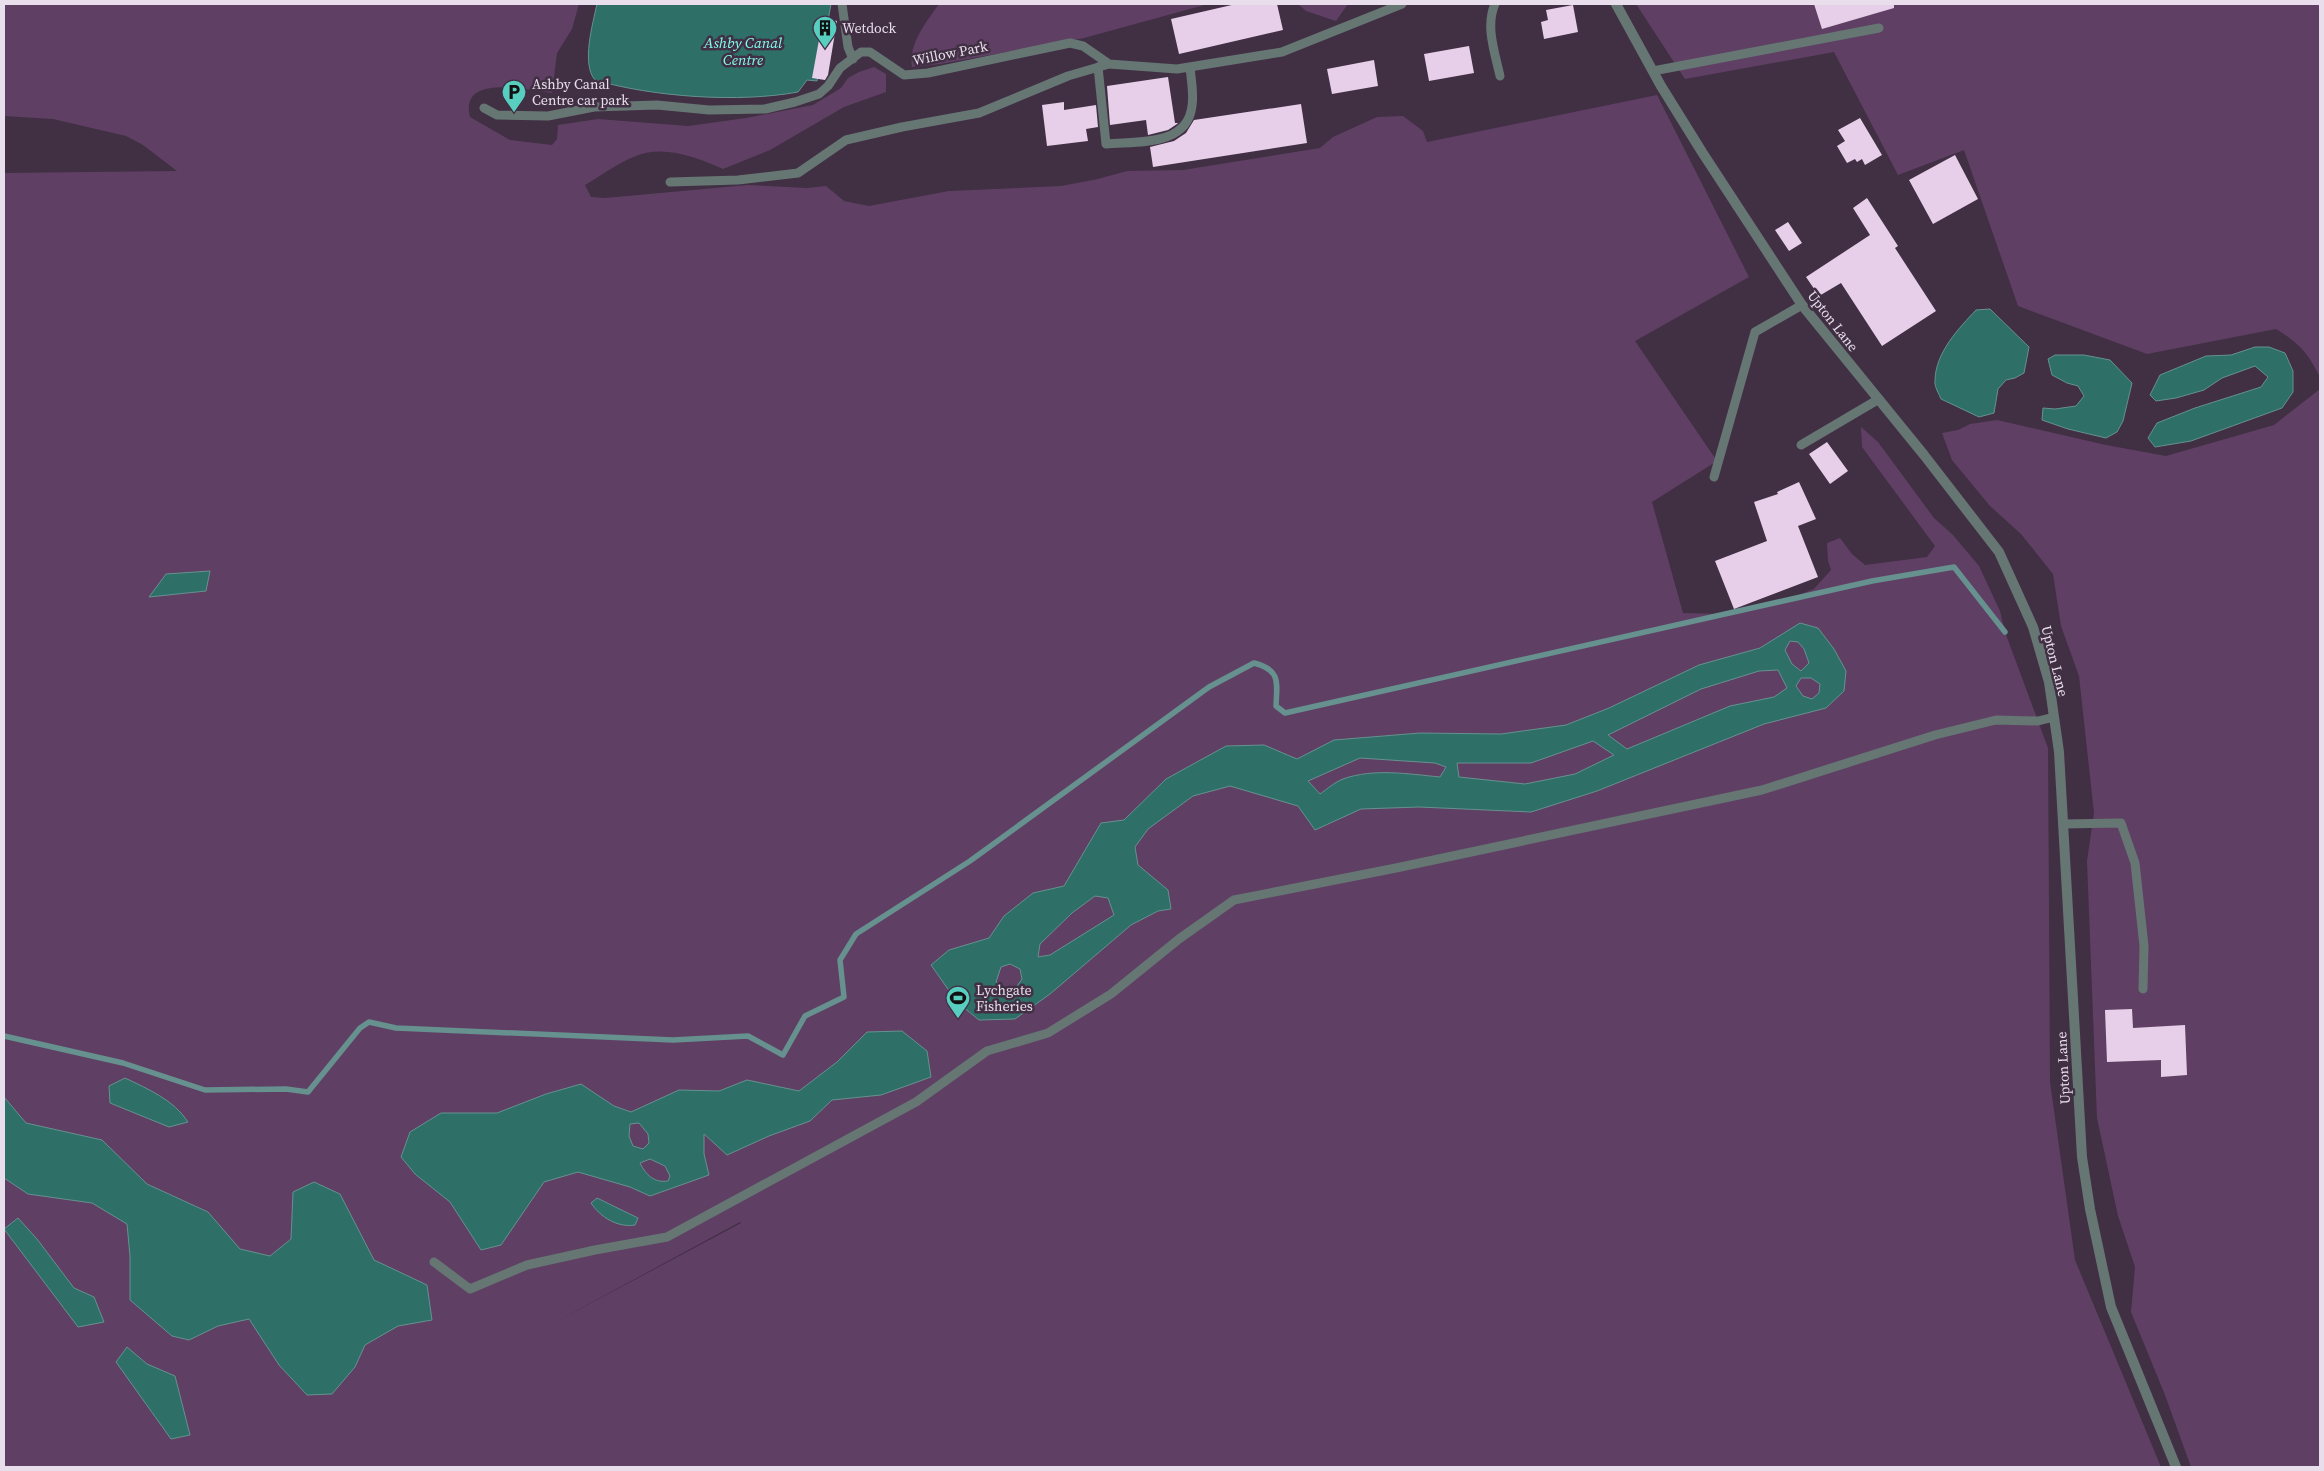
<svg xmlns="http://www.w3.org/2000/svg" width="2324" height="1471" viewBox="0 0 2324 1471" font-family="'Source Serif 4',serif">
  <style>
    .green { fill: #5f4064; fill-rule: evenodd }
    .water { fill: #2e7068; stroke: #66918f; fill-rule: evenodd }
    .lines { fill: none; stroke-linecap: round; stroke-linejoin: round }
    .stream { stroke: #66918f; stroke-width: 5.5 }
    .building { fill: #e7cfea }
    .service { stroke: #667673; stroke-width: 9 }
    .minor { stroke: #667673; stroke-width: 10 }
    .labels { text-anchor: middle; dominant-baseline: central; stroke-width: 5; stroke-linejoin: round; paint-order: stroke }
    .poi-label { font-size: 14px; fill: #e9deeb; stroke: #412f44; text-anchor: start }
    .street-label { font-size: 14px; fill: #e9deeb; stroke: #412f44 }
    .water-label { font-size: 15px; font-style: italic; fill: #80fded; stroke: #412f44 }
  </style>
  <rect width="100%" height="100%" fill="#412f44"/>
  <!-- green -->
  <path class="green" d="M4,4H579L572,29L557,53L552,93C528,90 459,73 470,117L510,140L552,145L557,139L558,125L598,119L688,126L746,118L813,105L841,88L848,78L859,72L874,67L886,74V92L844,107L770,150L723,169C699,158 663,144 636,156C618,163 602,175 585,185L591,197L605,198L748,185L807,188L826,186L844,201L869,206L949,191L1061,186L1098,179L1127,171L1183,170L1320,148L1333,137L1377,117L1403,116L1423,131L1427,142L1657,95L1749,277L1635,341L1717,461L1652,502L1683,613L1723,614L1783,601L1814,589L1831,570L1828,561L1827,543L1840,538L1852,554L1865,565L1927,557L1935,546L1862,447L1861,427L1878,442L1934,518L1953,535L1979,566L2000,611L2005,632L2048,748L2050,1082L2075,1260L2161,1467H4V173L177,171L143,145L126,136L53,119L4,116ZM740,1222L741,1223L550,1325Z
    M939,4H1208L1084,38L940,64L912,67C908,44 927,21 939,4Z
    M1298,4H1348L1336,21L1306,11Z
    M1636,4H2320V377C2307,352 2300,344 2276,329L2147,354L2018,306L1964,150L1898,175L1834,52L1685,79Z
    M2320,389V1467H2191L2165,1395L2131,1312L2135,1267L2118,1216L2097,1118L2087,861L2094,813L2079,676L2061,626L2053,574L2021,534L1990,506L1952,460L1942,433L1958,430L1970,424L1997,420L2106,445L2166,456L2274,425Z"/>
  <!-- water -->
  <path class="water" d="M597,4H831L817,81L807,80L798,92C739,103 653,97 595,80C581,64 593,23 597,4Z
    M1990,309L2029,347L2024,373L2015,378L2006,380L1998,389L1994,413L1979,417L1941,399C1939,394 1934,386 1935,381C1935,353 1959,328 1976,310Z
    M2255,347H2269L2285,353L2293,371V392L2282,408L2191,441L2155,447L2148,438L2157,423L2195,408L2261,387L2268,377L2255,366L2222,378L2204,390L2176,398L2156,401L2150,395L2160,375L2206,356L2231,355Z
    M2055,355H2084L2110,360L2132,383L2123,421L2117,432L2106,438L2068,429L2042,420L2043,408L2055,409L2076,406L2084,396L2078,386L2067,383L2052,375L2048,359Z
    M210,571L206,591L149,597L166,574Z
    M1800,623L1818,628L1834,649L1846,671L1844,691L1826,708L1764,724L1597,791L1531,812L1419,807L1361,809L1315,830L1298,806L1230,786L1193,796L1148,829L1135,847L1138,865L1168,890L1171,909L1158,911L1131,925L1050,994L1015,1019L979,1020L957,1002L931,965L949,950L989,938L1004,916L1033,893L1064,886L1101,823L1124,820L1166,779L1226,746L1264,745L1297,759L1334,740L1420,733L1501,734L1566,725L1609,708L1699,665L1760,648ZM1790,641L1798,642L1804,649L1809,663L1801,671L1792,664L1785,650ZM1778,670L1787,688L1774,697L1730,706L1627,749L1608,735L1701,689L1759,671ZM1801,678H1811L1820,684L1819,693L1812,699L1803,696L1796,686ZM1593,741L1614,755L1575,774L1525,784L1459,777L1457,763H1531ZM1360,758L1435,763L1446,767L1440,777C1409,774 1373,768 1343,779C1335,782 1327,789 1320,794L1308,781ZM1095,896L1108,898L1114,915L1050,955L1038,957L1040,944L1072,913ZM1010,964L1020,969L1022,979L1015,989L1006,988L996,982L1001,967Z
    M902,1031L927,1051L931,1077L881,1095L832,1100L810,1121L769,1136L727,1155L704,1134V1154L709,1175L650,1196L630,1187L578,1172L544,1182L501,1245L481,1250L450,1202L415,1174L401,1157L410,1132L441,1113H497L546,1094L581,1084L614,1106L631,1112L679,1090L719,1091L747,1080L799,1091L837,1062L867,1032ZM639,1123L648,1134L649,1143L643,1149L633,1146L629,1136L630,1124ZM650,1159L665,1166L670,1176L668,1181C654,1183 646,1175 640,1163Z
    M125,1078C148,1089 174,1100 188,1122L169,1127L110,1103L109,1086Z
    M4,1097L26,1123L102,1140L147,1184L208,1212L240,1249L270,1256L291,1239L293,1192L314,1182L340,1194L374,1260L427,1285L432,1320L398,1326L365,1345L355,1367L332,1394L307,1395L279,1365L249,1319L218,1326L189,1340L172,1336L130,1300V1256L127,1224L92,1203L28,1194L4,1178Z
    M597,1198L638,1218L635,1225C618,1228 600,1217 591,1203Z
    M18,1218L37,1239L74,1288L94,1297L104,1322L78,1327L4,1229Z
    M127,1347L147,1364L175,1376L190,1435L171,1439L116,1362Z"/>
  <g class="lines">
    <!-- stream -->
    <path class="stream" d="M4,1036L123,1063L205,1090L286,1089L308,1092L360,1028L369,1022L396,1028L673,1040L748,1036L783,1055L805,1016L844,997L840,960L856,934L970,861L1209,687L1254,663C1281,670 1277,682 1276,706L1285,713L1872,581L1954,567L2005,632"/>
  </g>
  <!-- building -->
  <path class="building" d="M1236,4H1277L1283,30L1179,54L1171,19Z
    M1814,4H1894V8L1822,29Z
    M1573,5L1578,32L1544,39L1541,22L1548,20L1546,10Z
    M823,18L837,21L828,75L825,80L812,78Z
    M1469,46L1474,73L1429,81L1424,54Z
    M1374,60L1378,86L1332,94L1327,69Z
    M1168,77L1175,123H1178L1177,124L1168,130L1148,135L1146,120L1110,125L1107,86Z
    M1064,102V110L1096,105L1098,127L1086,129L1088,141L1047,146L1042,105Z
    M1301,104L1307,143L1153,167L1150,147L1174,141L1186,133L1194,120Z
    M1860,118L1882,155L1865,165L1862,159L1857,162L1855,159L1847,163L1837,146L1845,141L1838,130Z
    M1955,155L1978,199L1933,224L1909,180Z
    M1867,198L1898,246L1895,248L1936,311L1882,346L1841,283L1819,296L1806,277L1870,235L1853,208Z
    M1788,222L1802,243L1789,251L1775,230Z
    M1827,442L1848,471L1830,484L1809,454Z
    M1799,482L1816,519L1798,526L1818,577L1734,609L1715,561L1767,541L1754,502L1778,494L1777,492Z
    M2132,1009L2133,1028L2185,1025L2187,1075L2161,1077V1060L2107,1062L2105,1010Z"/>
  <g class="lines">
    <!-- service -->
    <path class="service" d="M842,4L848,47L853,59
      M1495,4C1485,26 1495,53 1500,76
      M1098,67L1106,144C1137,141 1187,147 1192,106C1194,93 1191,79 1190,67
      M1653,71L1879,28
      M484,108L497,115L548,116L594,107L657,105L709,110L765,109L795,102L819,94L828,86L840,68L861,52H870L904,75L928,73L1070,43L1083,46L1109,64L1177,69L1282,52L1402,4
      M670,182L738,180L798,173L846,140L902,127L979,113L1068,76L1109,64
      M1801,445L1879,399
      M1714,477L1755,332L1802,305
      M2063,824L2121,823L2135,863L2144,946L2143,989
      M434,1262L470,1289L527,1265L595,1250L667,1237L916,1102L987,1051L1048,1033L1111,994L1179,939L1234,900L1396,868L1762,790L1935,735L1996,720L2038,721L2054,717"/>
    <!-- minor -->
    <path class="minor" d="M1616,4L1661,86L1702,152L1802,305L1924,455L1999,552L2033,627L2049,682L2059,752L2082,1157L2090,1209L2111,1307L2176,1467"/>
  </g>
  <!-- icons -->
  <defs>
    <symbol id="building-pin" viewBox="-11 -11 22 30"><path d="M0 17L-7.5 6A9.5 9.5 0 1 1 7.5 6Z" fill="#58cec0" stroke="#412f44"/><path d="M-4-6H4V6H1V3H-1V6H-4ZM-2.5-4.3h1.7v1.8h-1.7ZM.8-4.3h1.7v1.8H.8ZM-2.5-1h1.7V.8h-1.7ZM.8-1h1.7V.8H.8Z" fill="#111"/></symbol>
    <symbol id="parking-pin" viewBox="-11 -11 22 30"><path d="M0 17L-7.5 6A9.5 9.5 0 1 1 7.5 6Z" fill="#58cec0" stroke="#412f44"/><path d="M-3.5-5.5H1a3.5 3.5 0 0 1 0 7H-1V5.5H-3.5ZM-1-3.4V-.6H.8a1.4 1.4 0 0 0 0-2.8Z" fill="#111"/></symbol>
    <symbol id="stadium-pin" viewBox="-11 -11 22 30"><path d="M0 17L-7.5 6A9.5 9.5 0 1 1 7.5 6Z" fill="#58cec0" stroke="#412f44"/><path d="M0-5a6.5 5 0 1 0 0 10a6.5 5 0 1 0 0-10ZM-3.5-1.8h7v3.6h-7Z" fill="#111"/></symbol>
  </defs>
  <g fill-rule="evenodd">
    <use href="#building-pin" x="811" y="14" width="28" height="38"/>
    <use href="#parking-pin" x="500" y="78" width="28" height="38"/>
    <use href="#stadium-pin" x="944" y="984" width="28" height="38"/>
  </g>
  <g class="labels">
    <!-- poi labels -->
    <g class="poi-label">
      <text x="842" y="28">Wetdock</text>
      <text x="532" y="84">Ashby Canal<tspan x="532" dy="16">Centre car park</tspan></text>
      <text x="976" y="990">Lychgate<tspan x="976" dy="16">Fisheries</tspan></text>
    </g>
    <!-- street labels -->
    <g class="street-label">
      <text transform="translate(950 53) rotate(-11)">Willow Park</text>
      <text transform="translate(1833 321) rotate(52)">Upton Lane</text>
      <text transform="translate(2055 661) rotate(76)">Upton Lane</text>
      <text transform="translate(2063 1068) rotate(-93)">Upton Lane</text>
    </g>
    <!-- water labels -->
    <g class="water-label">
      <text x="743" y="42">Ashby Canal<tspan x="743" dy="17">Centre</tspan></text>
    </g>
  </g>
  <!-- border -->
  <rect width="2324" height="1471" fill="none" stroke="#e9deeb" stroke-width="10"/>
</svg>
